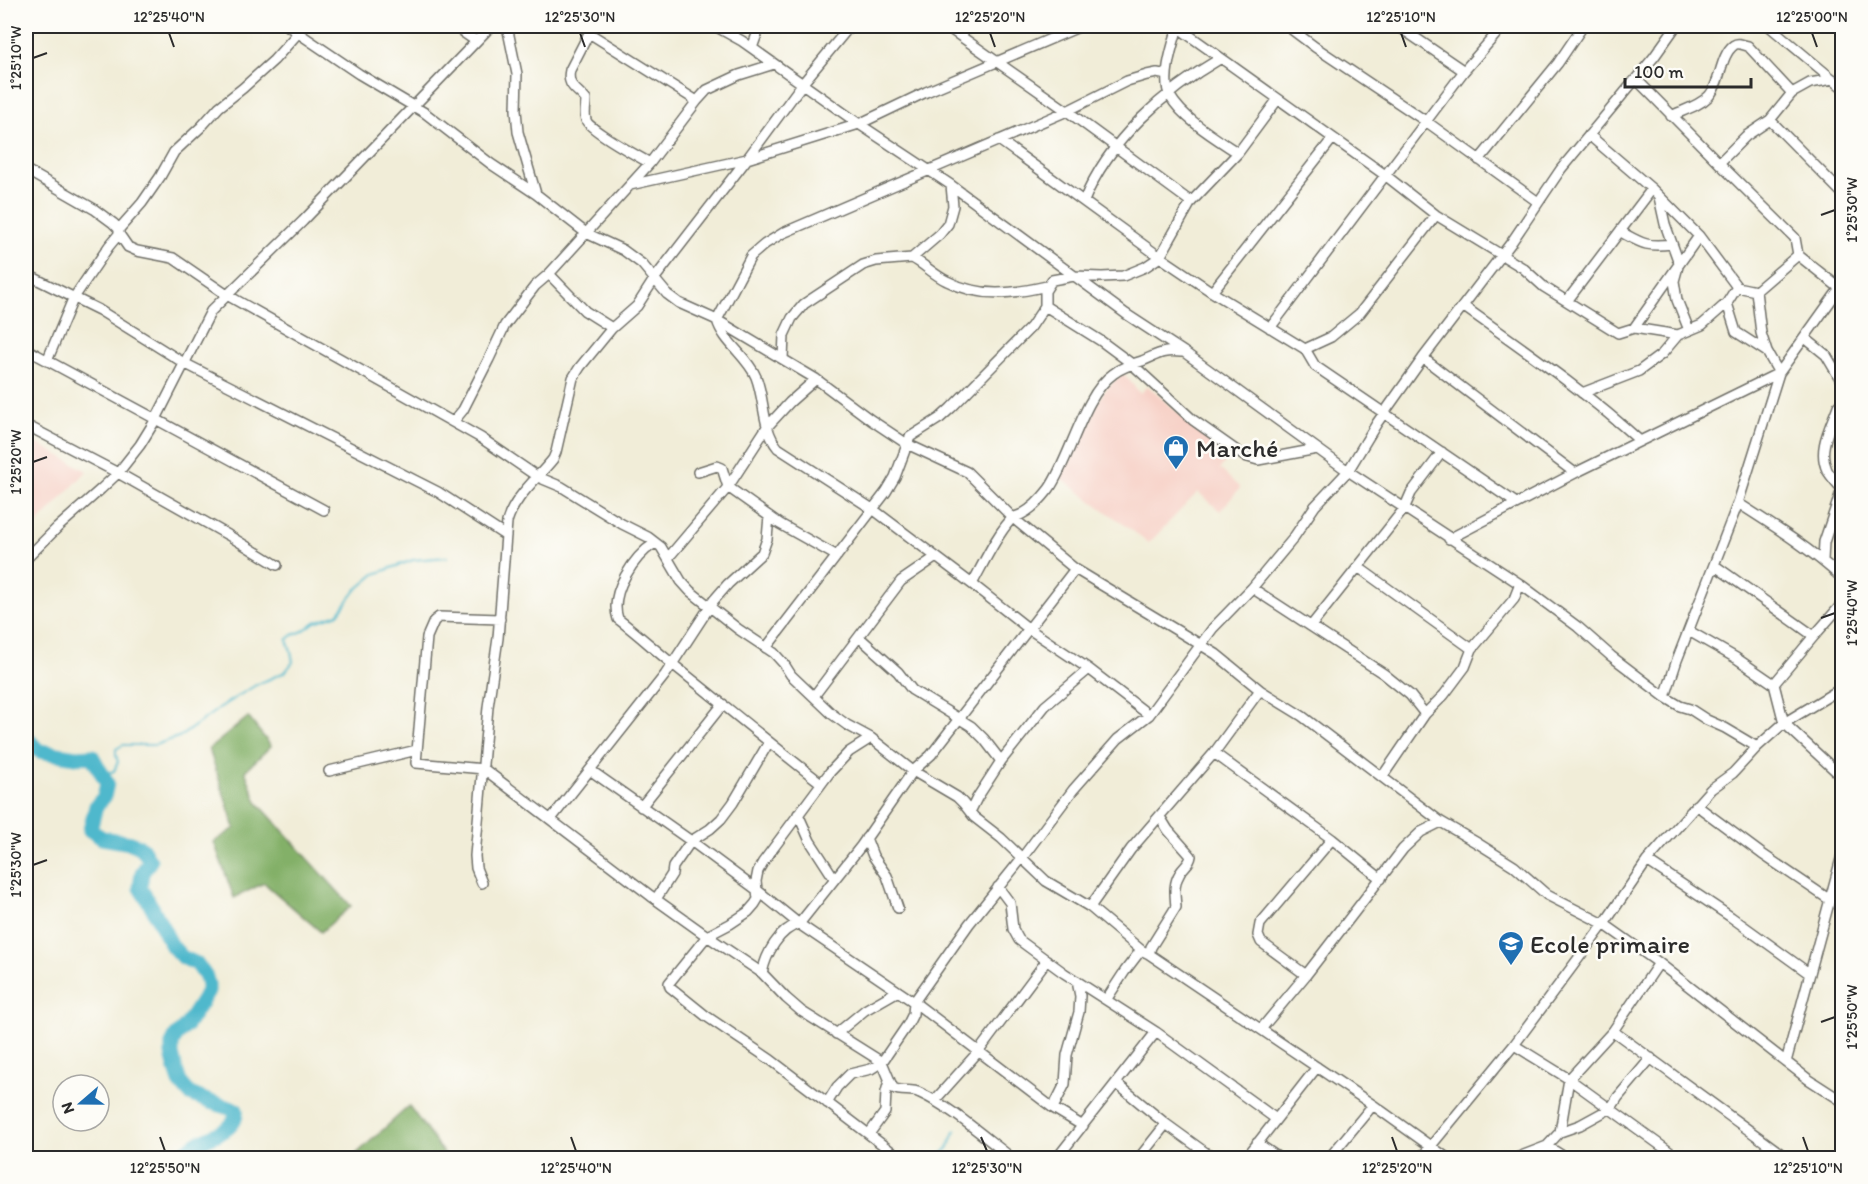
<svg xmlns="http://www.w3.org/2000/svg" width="1868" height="1184" viewBox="0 0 1868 1184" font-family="Itim,sans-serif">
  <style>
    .built { fill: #f7d1c7 }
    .forest { fill: #83b068; stroke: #576e4a; stroke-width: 1.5 }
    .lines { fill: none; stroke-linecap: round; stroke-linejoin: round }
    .stream { stroke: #4fb8cc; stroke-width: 2 }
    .river { stroke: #4fb8cc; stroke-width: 15 }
    .minor-casing { stroke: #706f68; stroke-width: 12 }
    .minor { stroke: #fff; stroke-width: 9 }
    .ticks { fill: none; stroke: #2b2b2b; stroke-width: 2 }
    .labels { text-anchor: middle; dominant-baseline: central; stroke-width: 5; stroke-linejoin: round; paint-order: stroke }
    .poi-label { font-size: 26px; fill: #2b2b2b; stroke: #fdfcf7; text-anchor: start }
    .neatline { fill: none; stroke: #2b2b2b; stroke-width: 2 }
    .ticks-label { font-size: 15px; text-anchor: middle; fill: #2b2b2b }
  </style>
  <rect width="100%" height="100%" fill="#fdfcf7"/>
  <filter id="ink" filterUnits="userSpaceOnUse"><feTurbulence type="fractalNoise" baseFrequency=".0167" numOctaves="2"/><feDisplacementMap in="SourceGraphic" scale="12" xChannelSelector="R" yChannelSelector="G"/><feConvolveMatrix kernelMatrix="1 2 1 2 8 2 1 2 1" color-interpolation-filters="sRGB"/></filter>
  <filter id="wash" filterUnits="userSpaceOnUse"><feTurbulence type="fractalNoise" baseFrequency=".008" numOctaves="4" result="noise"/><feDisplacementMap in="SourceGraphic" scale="24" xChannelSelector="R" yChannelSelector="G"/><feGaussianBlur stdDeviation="1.35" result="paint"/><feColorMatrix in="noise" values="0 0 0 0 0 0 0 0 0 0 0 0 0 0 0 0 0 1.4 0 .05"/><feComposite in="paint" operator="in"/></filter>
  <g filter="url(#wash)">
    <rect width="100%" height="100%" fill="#f1edd8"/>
    <!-- built -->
    <path class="built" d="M1123,373L1140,393L1148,386L1177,412L1231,453L1220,469L1240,488L1220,511L1198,492L1149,543L1058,476L1072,457L1087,421L1104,392L1117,378Z
      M26,437L87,471L26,536Z"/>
    <!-- forest -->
    <path class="forest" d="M248,717L271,746L245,771L257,802L351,906L321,932L264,883L234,898L214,842L235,828L209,749Z
      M409,1106L447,1158H352Z"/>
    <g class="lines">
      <!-- stream -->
      <path class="stream" d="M102,775L114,771L118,762L116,755V749L123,745H155L181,736L225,704L256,685L285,672L293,662L291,651L287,640L293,635L303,631L315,622L338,614L356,590L375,574L413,560L447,557
        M140,1158L139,1154L153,1147L160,1150L171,1158
        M938,1158L948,1148L956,1130"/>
      <!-- river -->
      <path class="river" d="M26,737L39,751L76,757L92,756L107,783L104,797L96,806L90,830L102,838L131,843L142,848L150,861L142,873L140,888L152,907L172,946L182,957L197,964L206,977L208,984V991L202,1001L186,1026L176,1036L172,1044V1054L176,1070L180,1082L190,1094L210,1102L236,1110C239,1138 191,1135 182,1158"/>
    </g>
  </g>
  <g filter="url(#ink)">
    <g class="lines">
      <defs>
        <path id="minor" d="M288,26L359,74L425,113L491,164L536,194L586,233L623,250L642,264L667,294L679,303L717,320L816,379L871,420L907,444L967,472L1013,518L1075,569L1216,654L1260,690L1302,716L1441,822L1479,844L1514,866L1547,895L1604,924L1659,963L1808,1079L1842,1101
          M454,26L476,41
          M507,26L517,74L516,110L518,132L536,194
          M590,26L589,33L570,70C566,87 578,89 586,100C586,106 584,114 586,120C588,129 639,157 650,163
          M715,26L742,41L859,124L951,185L1126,314L1184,352L1348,471L1520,584L1578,627L1611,656L1665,697L1680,706L1690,709L1707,720L1725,728L1757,747
          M946,26L1067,111L1191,202
          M1176,26L1385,175L1436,215L1523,268L1544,287L1618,333L1634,328L1678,335
          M1287,26L1315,47L1427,122L1538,202
          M1398,26L1464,71
          M1769,26L1842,87
          M1178,27C1173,44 1161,79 1170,96C1183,119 1217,139 1238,153
          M26,29L30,26
          M589,33L697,101
          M752,48L760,26
          M1636,79L1719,163L1795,238L1798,255L1842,290
          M1671,116C1684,110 1699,106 1709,96C1721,83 1720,55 1734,45C1738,42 1743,45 1748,46L1792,93
          M1770,120L1842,193
          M1589,135L1652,189L1699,236L1737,287L1756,291L1798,255
          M999,140L1160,257L1212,292L1305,349L1315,366L1516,503
          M1479,160L1558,63L1583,26
          M1719,163L1746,136L1770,120L1792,93L1810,83L1833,79
          M26,170L94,209L113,223L119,229V234L128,247L137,251L173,258L227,295L481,438L538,477L562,487L622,524L648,537L661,547L681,581L690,591L738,629L774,653L784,664L791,675L832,714L847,725L871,738L913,771L957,797L963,803L974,817L1001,838L1046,881L1090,907L1141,950L1149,954L1373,1105L1447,1158
          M630,185L747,159L859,124L926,92L1081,26
          M1659,197L1665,224L1679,263L1674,281L1677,300L1689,330
          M1084,201C1108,140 1166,90 1221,58
          M119,229L142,203L160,177L174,152L201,127L219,107L243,88L274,60L298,33
          M1621,232C1643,244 1646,247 1672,244
          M912,258C924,264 934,275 947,281C980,298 1012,294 1047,286
          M26,274L99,310L184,363L438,492L506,536
          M549,274L585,311L612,328
          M1212,292L1333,138
          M1567,301L1652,189
          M1727,303L1736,332L1767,352
          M1045,306L1101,341L1132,364L1193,420L1244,456L1258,460L1317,449
          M1463,306C1523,349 1585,391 1640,441
          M1270,328L1464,71L1503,26
          M1634,328L1699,236
          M1805,338L1826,355L1842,382
          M26,349L324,510
          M1305,349L1331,337L1360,313L1436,215
          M1423,358L1575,473
          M783,359L784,335L792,318L804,304L863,265L876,261L912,258L940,234L948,224L953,206L951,185
          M47,361L73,299L109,246L119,234
          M1582,393L1639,371L1662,354L1678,335L1702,325L1727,303L1737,287
          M453,422L463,410L489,359L505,325L535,286L549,274L650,163L697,101L707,90L739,75L774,64
          M26,425L118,473L228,535L277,565
          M698,472L717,466L722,468L728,487L780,524L837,556
          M1842,489C1837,483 1831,477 1827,470C1817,449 1831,426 1838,406L1842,402
          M1738,503C1774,526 1811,549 1842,578
          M1449,539L1575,473L1779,373L1842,285
          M655,543C634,556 609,593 618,619C638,634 656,651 675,666C724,705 772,745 821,783
          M668,558L728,487L767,427L790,402L816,379
          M26,559L57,528L101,489L118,473L140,445L156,419L211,311L303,221L491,26
          M1823,560L1824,542L1842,489
          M1714,565L1814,636
          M1358,567L1472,649
          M972,584C981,568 1000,528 1013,518C1016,516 1019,516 1022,514C1032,509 1042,498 1049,489C1070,459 1084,394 1113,374C1122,367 1132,364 1142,361C1159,354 1162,350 1181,352
          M1252,588L1384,674L1410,695L1425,714
          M500,619L439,617L434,621L427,637L416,763L484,769L651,896L707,936L762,973L786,998L801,1011L882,1062L893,1088C902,1093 911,1088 920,1093C951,1107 984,1137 1012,1158
          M1311,626L1404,509L1411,493L1442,452
          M1689,631L1736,658L1774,684
          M859,637L898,672L912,690L971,726L984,739L1001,761
          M766,648L886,492L895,477L910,437L940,418L951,408L1031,327L1045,306V291L1052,280L1074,276L1102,277L1123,276L1145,267L1160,257L1191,202L1238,153L1278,99
          M814,696L901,581L936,557
          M1665,697L1677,660L1738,503L1779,373L1767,352L1761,333L1756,291
          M1149,715L1089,669L1029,629L972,584L874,510L778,448C762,429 765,400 756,377C747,356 723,342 717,320L751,256L765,244L783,233L1067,111L1127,81L1147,75L1157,73L1167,75
          M871,738L849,752L830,772L763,862L758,871L756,881L758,899L755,904L748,912L730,924L707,936L669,983L670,987L706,1016L771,1060L900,1158
          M1214,753L1332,839L1381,879
          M590,770L691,841L757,890L799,924L914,1002L1053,1108L1083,1126
          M329,771L417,750
          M1839,774L1784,723L1842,688
          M1382,777L1425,714L1444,695L1465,667L1472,649L1514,599L1520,584
          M1696,805L1762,854L1830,900
          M641,807L723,704
          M970,812L977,798L1001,761L1045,706L1089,669
          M798,814L810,841L834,878
          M551,819L665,675L714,600L728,584L762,553L767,539L769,516
          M866,838L873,856L887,876L898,908
          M1647,861L1731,917L1810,974
          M482,883L476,868L475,856L488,707L498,638L507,522C514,497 537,479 553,459L556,452L573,378L580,367L612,328L637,306L655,278L747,159L803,83L850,26
          M998,887L1010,903L1013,929L1019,940L1064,973L1156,1032L1276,1119
          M656,899L672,874L673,867L691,841L710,829L721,819L733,803L769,742
          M1090,907L1131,849L1214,753L1260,690
          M1149,954L1151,947L1176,907C1175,894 1173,884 1180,873C1184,866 1190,864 1191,856L1168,830L1160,817
          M762,973C766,954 779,929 799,924L861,846L913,771L931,755L1075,569
          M1306,975L1261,942L1258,935L1260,924L1332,839
          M1106,1000L1125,971L1141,950
          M1261,1029L1306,975L1403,849L1421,832L1441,822
          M1613,1031L1787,1158
          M836,1034L865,1010L898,991
          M1514,1045L1569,1079L1678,1158
          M1786,1062L1842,855
          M1116,1083L1166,1124L1213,1158
          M935,1100L979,1051L1047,960
          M827,1103L837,1087L850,1074L871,1069L882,1062L908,1024L913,1014L914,1002L969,924L1022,858L1073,790L1118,739L1149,715L1213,628L1252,588L1292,540L1315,506L1348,471L1377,423L1423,358L1511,243L1561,169L1654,57L1676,26
          M1053,1108L1065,1084L1067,1055L1079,1012L1080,996L1077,981
          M1560,1132L1580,1125L1611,1108L1618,1097L1651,1058
          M869,1134L885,1112L886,1092L889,1081
          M1257,1143L1279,1158
          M1547,1146L1566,1158
          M1057,1158L1156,1032
          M1139,1158L1166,1124
          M1246,1158L1317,1067
          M1329,1158L1373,1105
          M1421,1158L1514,1045L1604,924L1647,861L1711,789L1733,773L1757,747L1784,723L1774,684L1814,636L1842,604
          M1516,1158L1547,1146L1560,1132L1569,1079L1613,1031L1659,963"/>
      </defs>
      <!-- minor casing -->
      <use href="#minor" class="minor-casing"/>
      <!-- minor -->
      <use href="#minor" class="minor"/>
    </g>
  </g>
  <!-- ticks -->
  <path class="ticks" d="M169,33L174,47M580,33L585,47M990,33L995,47M1401,33L1406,47M1812,33L1817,47M33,58L47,53M1821,215L1835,210M33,462L47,457M1821,618L1835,613M33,865L47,860M1821,1022L1835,1017M160,1137L165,1151M571,1137L576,1151M981,1137L987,1151M1392,1137L1397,1151M1803,1137L1808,1151"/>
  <!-- icons -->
  <defs>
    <symbol id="shop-pin" viewBox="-11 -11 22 30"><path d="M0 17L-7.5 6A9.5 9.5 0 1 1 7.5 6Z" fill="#1f6fb2" stroke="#fdfcf7"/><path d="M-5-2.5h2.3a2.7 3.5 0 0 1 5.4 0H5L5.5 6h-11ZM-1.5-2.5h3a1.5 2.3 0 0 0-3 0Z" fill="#fff"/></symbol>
    <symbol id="school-pin" viewBox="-11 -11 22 30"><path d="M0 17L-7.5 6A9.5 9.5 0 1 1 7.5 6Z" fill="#1f6fb2" stroke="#fdfcf7"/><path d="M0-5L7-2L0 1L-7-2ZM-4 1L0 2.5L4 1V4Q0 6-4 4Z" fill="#fff"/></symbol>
  </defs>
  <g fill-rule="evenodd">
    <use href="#shop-pin" x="1161" y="433" width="30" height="40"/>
    <use href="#school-pin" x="1496" y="929" width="30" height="40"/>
  </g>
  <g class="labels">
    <!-- poi labels -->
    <g class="poi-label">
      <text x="1196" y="448">Marché</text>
      <text x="1530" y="944">Ecole primaire</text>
    </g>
  </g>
  <!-- margin -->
  <rect width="1868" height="1184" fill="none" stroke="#fdfcf7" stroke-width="66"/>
  <!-- north arrow -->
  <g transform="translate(81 1103) rotate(250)"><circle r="28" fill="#fdfcf7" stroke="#a9a8a5" stroke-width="1.5"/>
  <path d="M0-4.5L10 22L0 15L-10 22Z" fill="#1f6fb2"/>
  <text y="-9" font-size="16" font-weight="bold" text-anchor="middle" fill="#2b2b2b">N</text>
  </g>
  <!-- scale -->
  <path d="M1625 78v9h126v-9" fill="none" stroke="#2b2b2b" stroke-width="3"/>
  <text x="1634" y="78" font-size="18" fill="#2b2b2b" stroke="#fdfcf7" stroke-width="4.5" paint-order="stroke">100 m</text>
  <rect x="33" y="33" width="1802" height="1118" class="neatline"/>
  <g class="ticks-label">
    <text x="169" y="22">12°25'40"N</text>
    <text x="580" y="22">12°25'30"N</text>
    <text x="990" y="22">12°25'20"N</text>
    <text x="1401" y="22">12°25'10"N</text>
    <text x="1812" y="22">12°25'00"N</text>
    <text transform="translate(16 58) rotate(-90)" y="5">1°25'10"W</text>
    <text transform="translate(1852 210) rotate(-90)" y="5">1°25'30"W</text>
    <text transform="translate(16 462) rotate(-90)" y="5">1°25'20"W</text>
    <text transform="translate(1852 613) rotate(-90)" y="5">1°25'40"W</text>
    <text transform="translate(16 865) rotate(-90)" y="5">1°25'30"W</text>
    <text transform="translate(1852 1017) rotate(-90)" y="5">1°25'50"W</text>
    <text x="165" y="1173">12°25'50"N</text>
    <text x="576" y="1173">12°25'40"N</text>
    <text x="987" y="1173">12°25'30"N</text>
    <text x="1397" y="1173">12°25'20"N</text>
    <text x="1808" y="1173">12°25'10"N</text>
  </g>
</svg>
